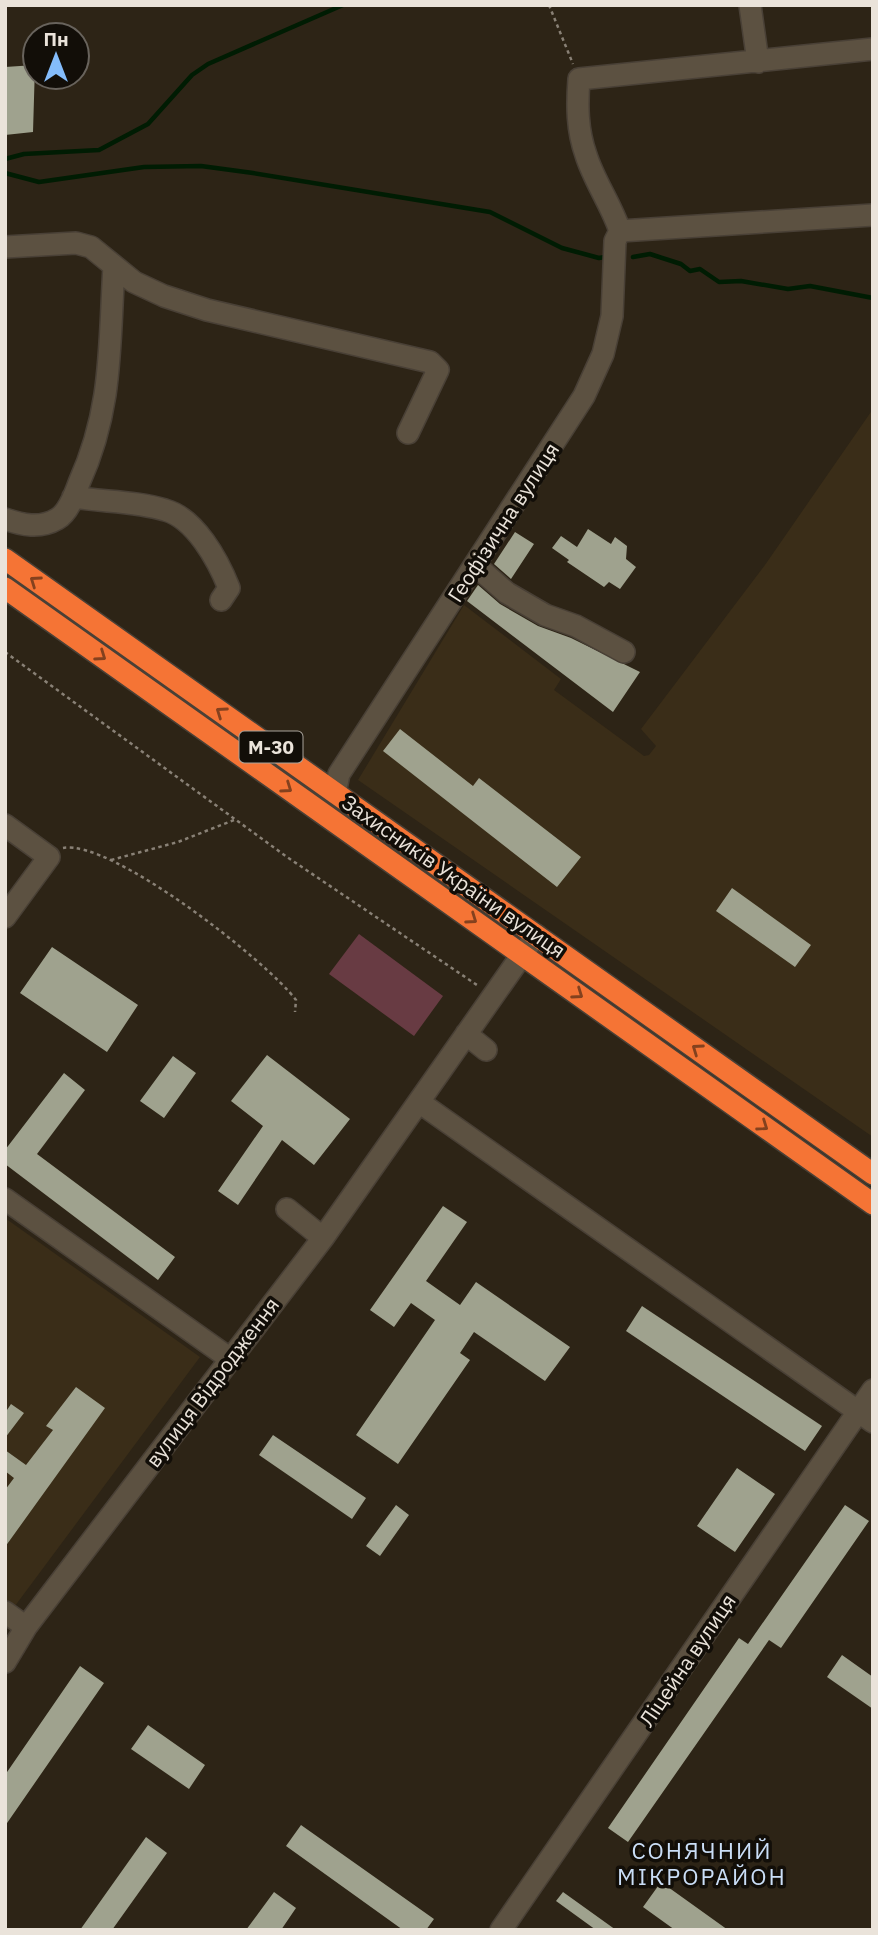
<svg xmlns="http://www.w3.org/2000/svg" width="878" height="1935" viewBox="0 0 878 1935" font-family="'IBM Plex Sans',sans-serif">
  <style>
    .built { fill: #3a2d18 }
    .green { fill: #683b43 }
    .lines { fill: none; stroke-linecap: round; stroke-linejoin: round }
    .stream { stroke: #001c03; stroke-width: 4.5 }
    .building { fill: #9fa28e }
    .minor-casing { stroke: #494036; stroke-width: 24 }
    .highway-casing { stroke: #494036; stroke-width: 24 }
    .path { stroke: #898176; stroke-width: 2.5; stroke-dasharray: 3.5 3.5; stroke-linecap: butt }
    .minor { stroke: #5c5141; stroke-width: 21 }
    .highway { stroke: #f57435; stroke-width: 21 }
    .oneway { stroke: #84411e }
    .labels { text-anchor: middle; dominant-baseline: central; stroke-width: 7; stroke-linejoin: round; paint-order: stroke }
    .shield { fill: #120e08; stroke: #a9a39b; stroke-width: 2 }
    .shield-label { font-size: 19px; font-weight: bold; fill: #eae3da }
    .street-label { font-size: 21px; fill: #eae3da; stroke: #120e08 }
    .neighbourhood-label { font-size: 23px; letter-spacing: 2px; fill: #cadef7; stroke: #120e08 }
  </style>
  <rect width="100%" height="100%" fill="#2d2416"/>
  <!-- built -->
  <path class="built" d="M873,409V1137L358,780L464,605L561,679L554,690L644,756L649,755L656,746L641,729L765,565Z
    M5,1218L200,1357L12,1610L5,1605Z"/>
  <!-- green -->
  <path class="green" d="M359,934L443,996L414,1036L329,974Z"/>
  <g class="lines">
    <!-- stream -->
    <path class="stream" d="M5,159L24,154L99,150L148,124L192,75L208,64L343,5
      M5,173L39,182L144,167L201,166L253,173L490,212L562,248L599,258L610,256
      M633,257L650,254L681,264L690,271L700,269L719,282L741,281L788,289L810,286L873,298"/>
  </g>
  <!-- building -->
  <path class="building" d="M35,65L33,132L5,135V67Z
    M588,529L611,544L615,537L627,546L626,559L636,567L620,589L609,582L604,587L567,562L569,560L552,548L561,536L577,547Z
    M515,532L534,544L511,579L494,564Z
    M478,585L500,604L538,626L571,638L640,672L613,712L467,601Z
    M400,729L473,786L479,778L581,857L557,887L383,751Z
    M732,888L811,945L795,967L716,911Z
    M52,947L138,1005L107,1052L20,993Z
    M267,1055L350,1119L314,1165L282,1140L238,1205L218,1191L263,1126L231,1101Z
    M173,1056L196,1073L164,1118L140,1101Z
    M64,1073L85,1090L37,1154L175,1257L158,1280L5,1164V1150Z
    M443,1206L467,1222L426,1281L460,1305L476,1282L570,1347L545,1381L474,1332L460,1353L470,1360L398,1464L356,1435L435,1320L411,1303L394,1327L370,1310Z
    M642,1306L822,1426L805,1451L626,1331Z
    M76,1387L105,1408L5,1547V1490L14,1478L5,1471V1450L26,1465L53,1430L46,1426Z
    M11,1404L24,1413L5,1438V1413Z
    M273,1435L366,1498L352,1519L259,1455Z
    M737,1468L775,1494L735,1552L697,1526Z
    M396,1505L409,1515L380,1556L366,1546Z
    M845,1505L869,1521L781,1648L769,1640L628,1842L608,1828L739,1638L748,1644Z
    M842,1655L873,1677V1709L827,1677Z
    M80,1666L104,1683L5,1826V1775Z
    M148,1725L205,1765L189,1789L131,1749Z
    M301,1825L434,1919L426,1930H403L286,1846Z
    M146,1837L167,1853L112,1930H80Z
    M661,1882L728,1930H675L643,1907Z
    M274,1892L296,1908L281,1930H246Z
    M563,1892L616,1930H596L556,1901Z"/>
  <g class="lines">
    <defs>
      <path id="minor" d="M750,5L758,62
        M620,231C611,204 594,181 586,155C577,130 577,105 579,79L873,49
        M620,231L873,215
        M5,247L76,243L91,247L134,282L164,296L207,310L430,362L438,370L408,433
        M73,497C103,502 136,501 165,510C195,518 218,560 229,588L221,600
        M5,519C22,525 40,529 57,519C68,513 75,494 79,483C113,408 109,346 114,266
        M475,565L507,593L545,615L576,626L624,652
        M335,793L339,774L584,396L603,354L612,316L615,241L620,231
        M5,825L49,857L5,917
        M466,1034L486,1050
        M419,1102L873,1422
        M5,1199L229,1358
        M287,1209L323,1238
        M5,1612L26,1627
        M5,1662L26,1627L323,1238L536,935
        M501,1930L873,1390"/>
      <path id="highway" d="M5,559L873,1174
        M5,588L873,1204"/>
    </defs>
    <!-- minor casing -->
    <use href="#minor" class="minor-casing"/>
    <!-- highway casing -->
    <use href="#highway" class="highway-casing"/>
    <!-- path -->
    <path class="path" d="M549,5L573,64
      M5,652L287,857L477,985
      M63,848C111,839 267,961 296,1000L295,1012
      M111,860L178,842L234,820"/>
    <!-- minor -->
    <use href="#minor" class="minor"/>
    <!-- highway -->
    <use href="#highway" class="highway"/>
  </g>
  <!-- one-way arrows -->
  <defs><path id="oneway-chevron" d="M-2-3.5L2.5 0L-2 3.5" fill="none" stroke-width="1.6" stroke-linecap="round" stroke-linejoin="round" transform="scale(1.75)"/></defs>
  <g class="oneway">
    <use href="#oneway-chevron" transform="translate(35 581) rotate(-145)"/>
    <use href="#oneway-chevron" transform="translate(101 656) rotate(35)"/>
    <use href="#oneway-chevron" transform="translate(221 712) rotate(-145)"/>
    <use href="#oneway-chevron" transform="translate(287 788) rotate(35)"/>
    <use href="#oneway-chevron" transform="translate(472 919) rotate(35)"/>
    <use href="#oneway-chevron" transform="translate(578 994) rotate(35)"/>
    <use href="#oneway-chevron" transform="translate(697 1049) rotate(-145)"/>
    <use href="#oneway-chevron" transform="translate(763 1126) rotate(35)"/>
  </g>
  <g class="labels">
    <!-- shield labels -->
    <rect class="shield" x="239.5" y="731.5" width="63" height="31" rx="5"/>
    <g class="shield-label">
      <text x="271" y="747">М-30</text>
    </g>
    <!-- street labels -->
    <g class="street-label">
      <text transform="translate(503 522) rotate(-57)">Геофізична вулиця</text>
      <text transform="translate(454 876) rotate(35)">Захисників України вулиця</text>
      <text transform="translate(212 1382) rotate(-53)">вулиця Відродження</text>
      <text transform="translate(687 1660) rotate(-56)">Ліцейна вулиця</text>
    </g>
    <!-- neighbourhood labels -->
    <g class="neighbourhood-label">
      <text x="702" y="1850">СОНЯЧНИЙ<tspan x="702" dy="26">МІКРОРАЙОН</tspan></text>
    </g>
  </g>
  <!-- border -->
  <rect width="878" height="1935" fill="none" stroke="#eae3da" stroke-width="14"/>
  <!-- north arrow -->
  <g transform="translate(56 56)"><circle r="33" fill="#120e08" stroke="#68635c" stroke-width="2"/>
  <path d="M0-5L12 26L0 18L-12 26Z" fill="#84bcfb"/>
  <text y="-10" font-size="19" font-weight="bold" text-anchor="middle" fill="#eae3da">Пн</text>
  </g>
</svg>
